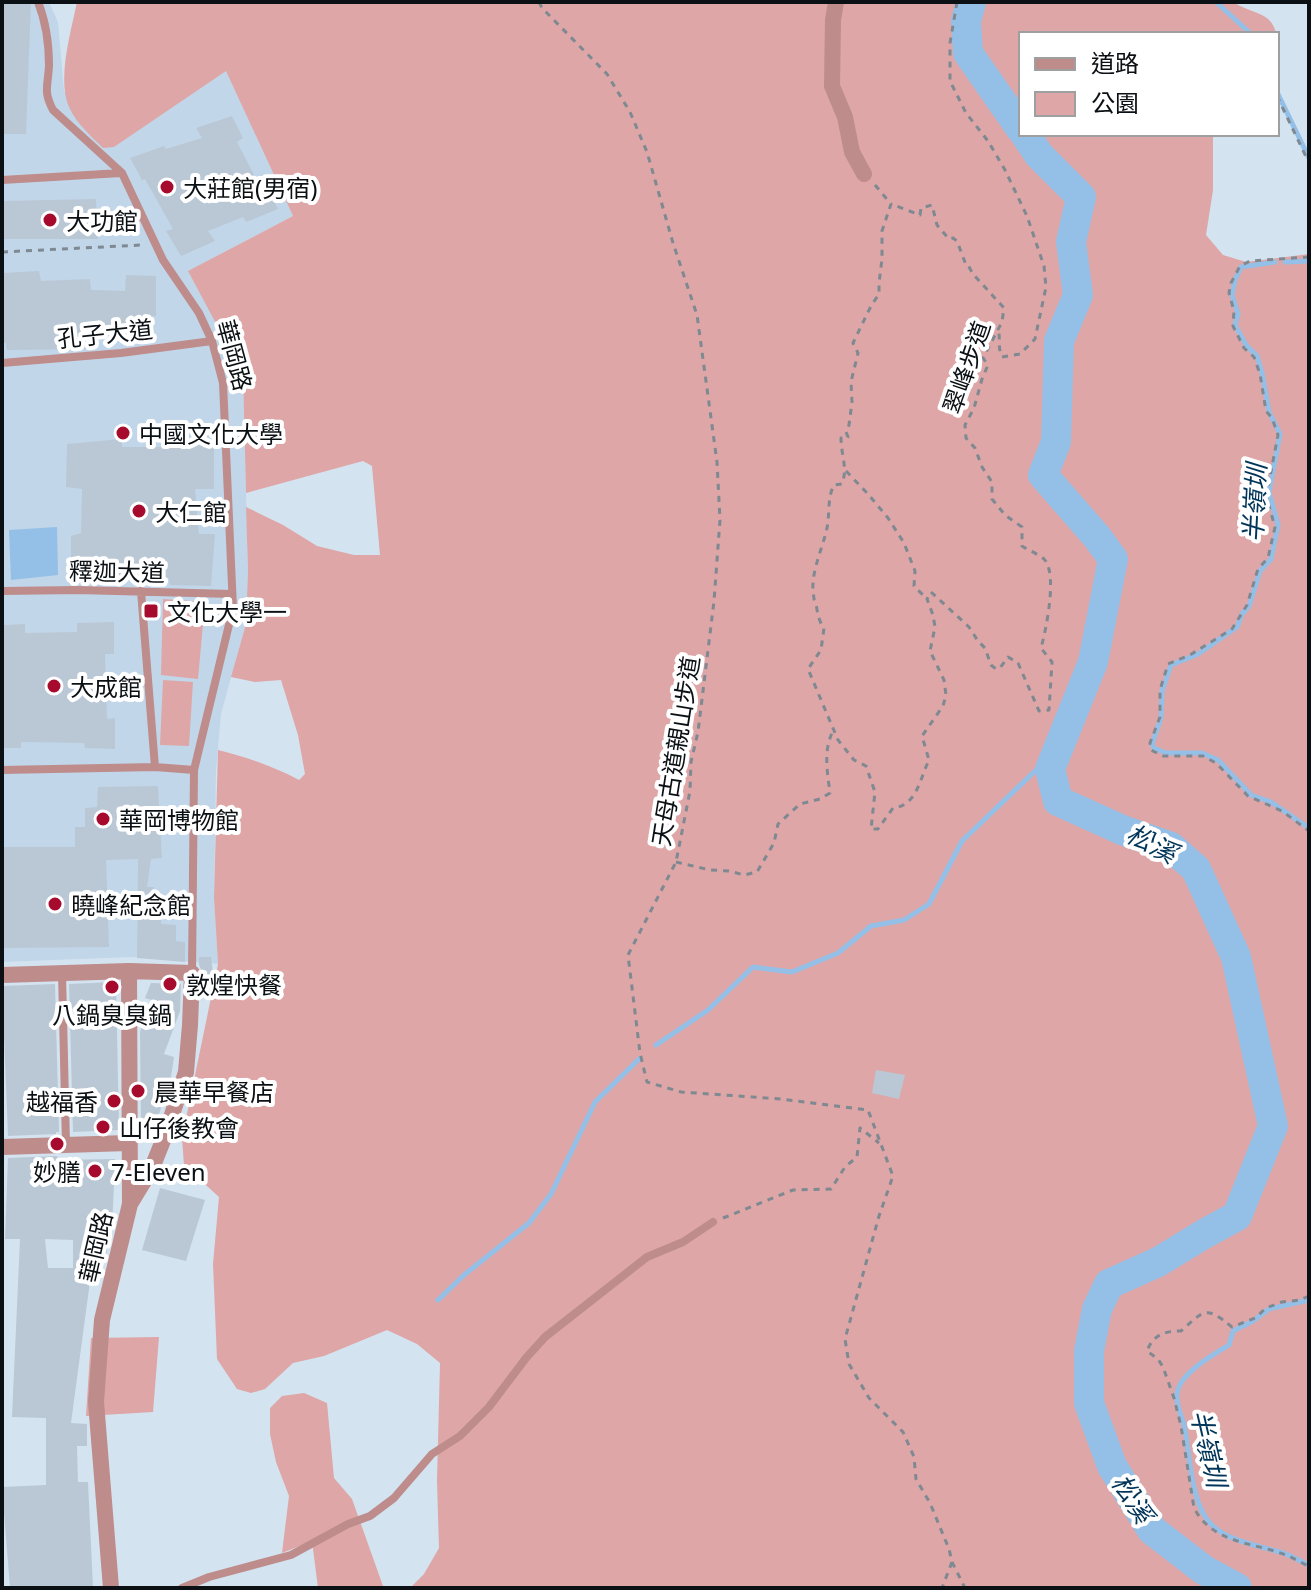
<svg xmlns="http://www.w3.org/2000/svg" width="1311" height="1590" viewBox="0 0 1311 1590" font-family="'Noto Sans','Noto Sans TC',sans-serif">
  <style>
    .built { fill: #c2d6ea }
    .green { fill: #dea6a6 }
    .water { fill: #94bfe7 }
    .lines { fill: none; stroke-linecap: round; stroke-linejoin: round }
    .stream { stroke: #94bfe7; stroke-width: 5 }
    .river { stroke: #94bfe7; stroke-width: 30 }
    .building { fill: #bac8d5; fill-rule: evenodd }
    .path { stroke: #7e8992; stroke-width: 3; stroke-dasharray: 6 6; stroke-linecap: butt }
    .service { stroke: #bd8c8b; stroke-width: 8 }
    .minor { stroke: #bd8c8b; stroke-width: 16 }
    .poi-dot { fill: #a60b2d; stroke: #fff; stroke-width: 3 }
    .labels { text-anchor: middle; dominant-baseline: central; stroke-width: 8; stroke-linejoin: round; paint-order: stroke }
    .poi-label { font-size: 24px; fill: #0b1014; stroke: #fff; text-anchor: start }
    .street-label { font-size: 24px; fill: #0b1014; stroke: #fff }
    .water-label { font-size: 26px; font-style: italic; fill: #003459; stroke: #fff }
  </style>
  <rect width="100%" height="100%" fill="#d4e3f0"/>
  <!-- built -->
  <path class="built" d="M2,2H49L58,22L64,91L114,147L226,70L293,216L189,271L243,373L248,570L246,624L221,714L216,771L214,898L218,964L132,957L2,962Z"/>
  <!-- green -->
  <path class="green" d="M77,2H1233C1260,18 1274,9 1279,47L1277,49V34H1021V134H1213V190L1206,235L1223,255L1246,262L1309,254V1588H410L424,1574L439,1548L437,1481L440,1363L417,1344L387,1330L324,1356L293,1363L265,1389L251,1393L237,1389L217,1359L213,1264L219,1197L184,1165L182,1138L218,964L214,898L218,750C246,757 273,766 299,780L305,774L298,735L281,680L255,682L231,677L246,624L248,570L246,507L283,525L317,546L354,555H380L372,466L363,461L246,493L243,374L188,271L293,216L226,71L114,147L103,148C92,137 77,124 70,109C56,81 71,32 77,2Z
    M163,599L205,602L198,679L161,675Z
    M163,680L193,682L189,746L160,745Z
    M159,1337L153,1412L86,1416L91,1338Z
    M304,1393L327,1403L334,1478L352,1499L383,1586L385,1588H318L312,1541L282,1553L289,1496L276,1462L270,1434V1408L282,1396Z"/>
  <!-- water -->
  <path class="water" d="M57,527L58,575L11,580L9,530Z"/>
  <g class="lines">
    <!-- stream -->
    <path class="stream" d="M1216,2L1251,34
      M1277,92L1309,158
      M1275,262L1241,267L1235,280L1232,295L1238,314L1235,325L1246,345L1257,356L1262,373L1269,412L1280,434L1269,492L1278,525L1271,559L1260,571L1249,606L1242,614L1237,627L1198,654L1171,665L1162,691L1161,718L1152,744L1154,748L1166,753H1202L1218,760L1251,795L1271,802L1309,828
      M1285,262L1309,261
      M656,1045L708,1010L753,967L792,972L838,953L871,926L904,920L929,904L962,841L1035,771L1050,769
      M438,1300L464,1275L529,1223L551,1194L595,1102L639,1059
      M1309,1300L1269,1309L1253,1321L1233,1331L1229,1345C1213,1355 1184,1371 1178,1389C1174,1400 1181,1414 1184,1425C1190,1453 1190,1505 1212,1525C1230,1543 1263,1546 1286,1554C1294,1557 1301,1562 1309,1565"/>
    <!-- river -->
    <path class="river" d="M971,2L966,21L968,53L1021,129
      M1025,134L1039,155L1081,197L1071,242L1078,295L1059,341L1056,442L1043,475L1097,537L1113,559L1093,662L1050,769L1058,801L1122,830L1171,847L1196,869L1236,957L1273,1126L1237,1216L1204,1234L1158,1262L1109,1284L1097,1309L1089,1351V1403L1112,1466L1152,1530L1204,1570L1237,1588"/>
  </g>
  <!-- building -->
  <path class="building" d="M2,2H31L26,134H2Z
    M232,116L243,138L237,142L262,190L268,188L278,209L246,222L243,217L208,231L215,241L181,256L166,231L173,229L145,179L142,180L130,158L164,146L166,149L202,138L196,128Z
    M96,199L98,239H2V201Z
    M39,271L41,281L90,279L91,290L125,291L126,275L156,276V316H144V333L90,332V349L7,350L6,343H2V273Z
    M122,439V447H171V441H214V489H195L199,534H215L211,586L170,585L169,578L117,577L118,584L71,583V536L81,533L82,489L66,487L67,444Z
    M114,622V654H105L107,719L115,718V749L85,748L84,743L21,742V748H2V625L25,624V633L77,632V623Z
    M158,786L162,858L151,859L147,887H154L153,895H162L161,924L176,925V941L185,942V962L137,958L138,859L106,860L109,947L2,948V847H75V827H85V808L97,807L98,787Z
    M199,957H211L213,974H203L199,965Z
    M116,982L119,1130L73,1132L69,984Z
    M151,983L181,984L180,1011L164,1054L174,1057L171,1077L163,1103L155,1125L141,1126L140,1032L152,1000L145,998Z
    M55,984L59,1132H56V1134L8,1136L2,986Z
    M876,1070L905,1075L899,1099L872,1093Z
    M57,1156L58,1160L115,1159L112,1230L105,1259H93L71,1423L87,1424V1446H77L78,1482H88L93,1588H10L2,1487L46,1485V1418L12,1417L20,1239H5L8,1158ZM45,1239L73,1240V1268H48Z
    M160,1188L205,1200L186,1261L142,1250Z"/>
  <g class="lines">
    <!-- path -->
    <path class="path" d="M539,2L542,8L607,74L630,112L647,152L673,243L697,315L717,462L720,520L714,601L698,732L691,762L690,791L676,862L628,955L640,1053L647,1082L681,1092L781,1099L868,1110L893,1176L879,1216L845,1339L849,1364L869,1398L903,1432L914,1457L916,1479L930,1503L949,1549L952,1562L942,1588
      M957,2L950,43V81L966,113L988,141L1005,170L1027,216L1044,266L1046,287L1035,339L1020,354L1002,357C997,345 1001,339 998,329
      M1277,96L1309,163
      M875,185L891,204L882,231V259L879,283V294L871,306L853,343L858,353L851,382L852,402L849,425L846,432L848,437L846,439L841,438C841,455 848,468 842,484L834,485C827,498 830,514 827,528C822,551 809,575 814,598C814,602 817,606 817,610C819,618 819,621 824,628L821,650L808,669L838,740L854,760L866,766L875,792L871,829H878L893,808C917,806 920,778 929,760L922,736L943,706L946,695L944,680L930,651L935,627L933,615L927,599L931,592L969,627L978,641L985,648L991,665L996,669L1000,668L1008,657L1018,663L1039,711L1049,710L1052,662L1041,648C1046,630 1058,573 1044,559C1038,554 1028,550 1022,546V527L1005,515L992,499V482L982,467L975,448L966,438L965,425L974,408L982,379L988,365L983,358L1002,322L1004,308L973,274L968,265H966L957,241L953,238L949,239L937,225L932,205L921,208L920,215L891,204
      M2,252L142,245
      M1309,257L1250,261L1240,266L1231,283L1229,293L1234,311L1233,326L1244,348L1254,357L1260,374L1266,411L1272,418L1278,435L1268,487L1267,499L1275,527L1268,558L1258,569L1247,605L1232,629L1190,655L1168,664L1160,690V717L1150,743L1151,750L1163,756H1203L1216,763L1248,796L1282,811L1309,831
      M846,471L868,494L888,518L904,543L915,571L914,586L927,599
      M676,862L710,870L729,871L744,875L757,872L774,843L778,824L800,804L820,799L830,793C827,770 823,749 834,729
      M723,1218L793,1190L831,1189L845,1167L857,1157L860,1128L879,1143
      M1309,1296L1300,1300L1282,1302L1266,1308L1255,1318L1232,1327C1205,1305 1205,1310 1181,1331C1164,1331 1153,1335 1147,1351L1158,1359L1163,1367L1174,1398L1181,1426L1194,1508C1213,1544 1253,1542 1286,1555C1294,1558 1301,1563 1309,1566
      M952,1562L965,1588"/>
    <!-- service -->
    <path class="service" d="M38,2C46,22 49,45 49,66C48,86 43,91 53,110L122,173L163,260L199,313L212,341L223,383L233,608L194,770L192,973
      M2,180L121,173
      M2,363L121,353L212,341
      M2,591L77,590L232,594
      M141,591L155,767
      M2,770L155,767L194,770
      M62,973L66,1144
      M182,1588L209,1577L291,1555L348,1524L370,1516L394,1498L432,1454L460,1436L489,1407L526,1358L545,1337L647,1257L683,1242L713,1222"/>
    <!-- minor -->
    <path class="minor" d="M836,2L833,20L832,86L845,117L852,152L864,174
      M129,971L130,1204
      M2,975L129,971L192,973L190,1025L186,1072L166,1133L152,1168L130,1204L102,1320L96,1402L111,1588
      M2,1147L128,1143"/>
  </g>
  <!-- markers -->
  <g class="poi-dot">
    <circle cx="167" cy="187" r="8"/>
    <circle cx="50" cy="220" r="8"/>
    <circle cx="123" cy="433" r="8"/>
    <circle cx="139" cy="511" r="8"/>
    <rect x="143" y="603" width="16" height="16" rx="4"/>
    <circle cx="54" cy="686" r="8"/>
    <circle cx="103" cy="819" r="8"/>
    <circle cx="55" cy="904" r="8"/>
    <circle cx="170" cy="984" r="8"/>
    <circle cx="112" cy="987" r="8"/>
    <circle cx="138" cy="1091" r="8"/>
    <circle cx="114" cy="1101" r="8"/>
    <circle cx="103" cy="1127" r="8"/>
    <circle cx="57" cy="1144" r="8"/>
    <circle cx="95" cy="1171" r="8"/>
  </g>
  <g class="labels">
    <!-- poi labels -->
    <g class="poi-label">
      <text x="183" y="187">大莊館(男宿)</text>
      <text x="66" y="220">大功館</text>
      <text x="139" y="433">中國文化大學</text>
      <text x="155" y="511">大仁館</text>
      <text x="167" y="611">文化大學一</text>
      <text x="70" y="686">大成館</text>
      <text x="119" y="819">華岡博物館</text>
      <text x="71" y="904">曉峰紀念館</text>
      <text x="186" y="984">敦煌快餐</text>
      <text x="112" y="1014" text-anchor="middle">八鍋臭臭鍋</text>
      <text x="154" y="1091">晨華早餐店</text>
      <text x="98" y="1101" text-anchor="end">越福香</text>
      <text x="119" y="1127">山仔後教會</text>
      <text x="57" y="1171" text-anchor="middle">妙膳</text>
      <text x="111" y="1171">7-Eleven</text>
    </g>
    <!-- street labels -->
    <g class="street-label">
      <text transform="translate(105 333) rotate(-6)">孔子大道</text>
      <text transform="translate(235 355) rotate(75)">華岡路</text>
      <text transform="translate(966 367) rotate(-71)">翠峰步道</text>
      <text transform="translate(117 571) rotate(1)">釋迦大道</text>
      <text transform="translate(675 751) rotate(-81)">天母古道親山步道</text>
      <text transform="translate(95 1247) rotate(-77)">華岡路</text>
    </g>
    <!-- water labels -->
    <g class="water-label">
      <text transform="translate(1254 503) rotate(-87)">半嶺圳</text>
      <text transform="translate(1152 843) rotate(27)">松溪</text>
      <text transform="translate(1209 1448) rotate(77)">半嶺圳</text>
      <text transform="translate(1133 1498) rotate(57)">松溪</text>
    </g>
  </g>
  <!-- border -->
  <rect width="1311" height="1590" fill="none" stroke="#0b1014" stroke-width="8"/>
  <!-- legend -->
  <rect x="1019" y="32" width="260" height="104" fill="#ffffff" stroke="#9d9fa1" stroke-width="2"/>
  <rect x="1035" y="58" width="40" height="12" fill="#bd8c8b" stroke="#9d9fa1" stroke-width="2"/>
  <text x="1091" y="72" font-size="24" fill="#0b1014">道路</text>
  <rect x="1035" y="92" width="40" height="24" fill="#dea6a6" stroke="#9d9fa1" stroke-width="2"/>
  <text x="1091" y="112" font-size="24" fill="#0b1014">公園</text>
</svg>
